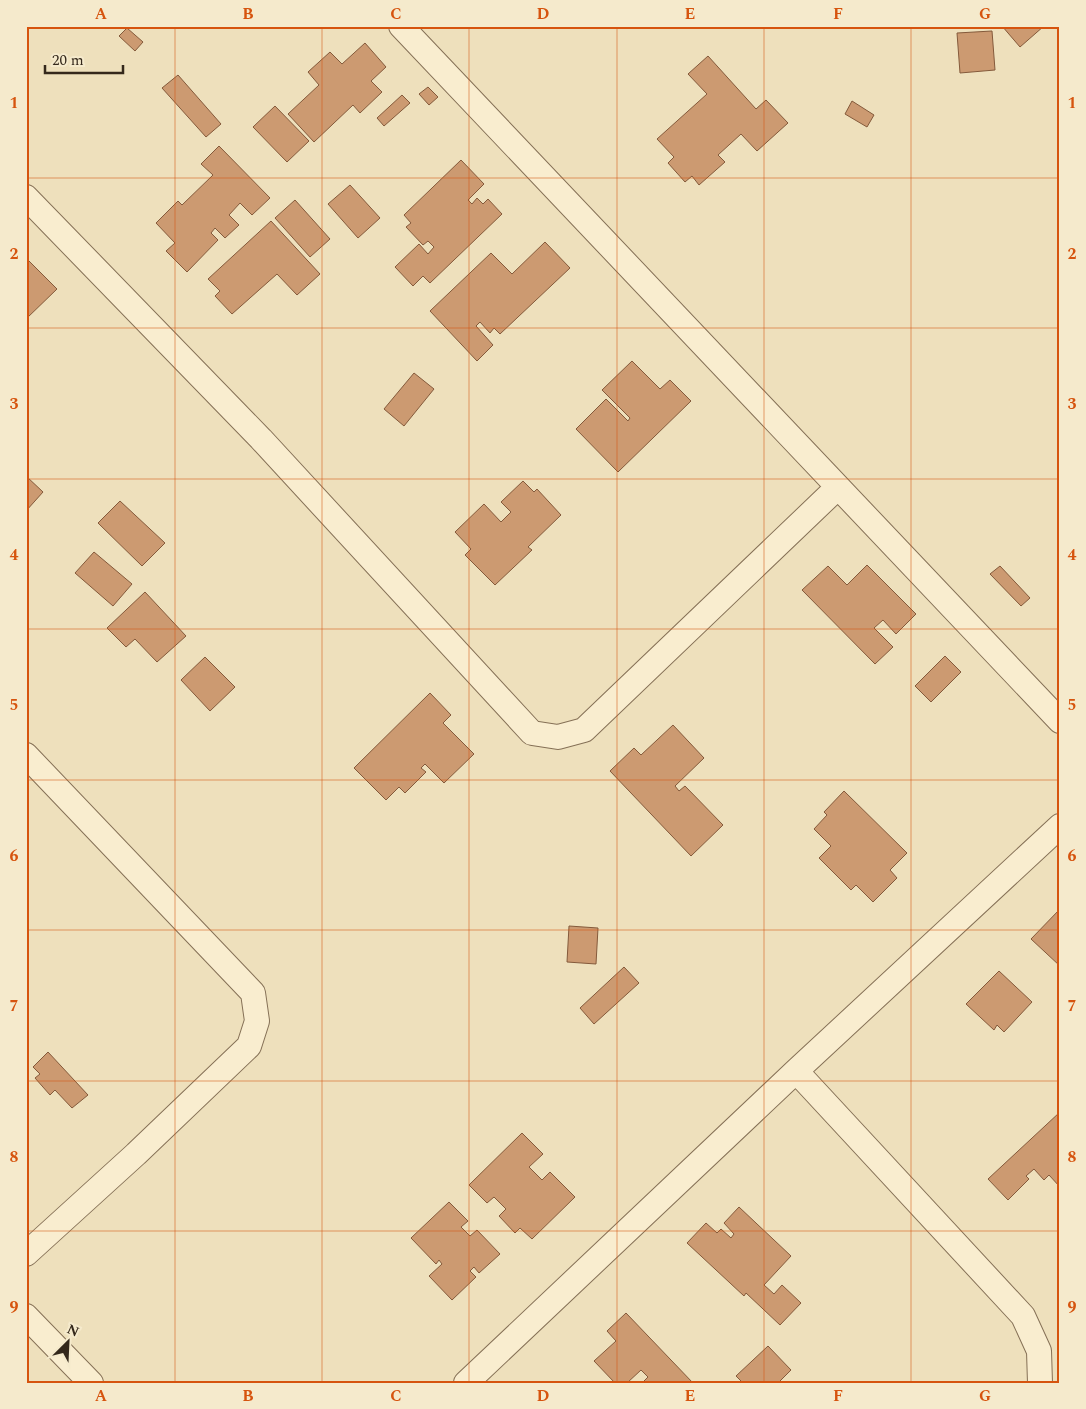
<svg xmlns="http://www.w3.org/2000/svg" width="1086" height="1409" viewBox="0 0 1086 1409" font-family="Spectral,serif">
  <style>
    .building { fill: #cc9a71; stroke: #845a3b }
    .lines { fill: none; stroke-linecap: round; stroke-linejoin: round }
    .street-casing { stroke: #857056; stroke-width: 26 }
    .street { stroke: #f9edcf; stroke-width: 24 }
    .grid { fill: none; stroke: #d6540e; stroke-width: 1; stroke-opacity: 0.55 }
    .neatline { fill: none; stroke: #d6540e; stroke-width: 2 }
    .grid-label { font-size: 16px; text-anchor: middle; font-weight: bold; fill: #d6540e }
  </style>
  <rect width="100%" height="100%" fill="#eee0bc"/>
  <!-- building -->
  <path class="building" d="M1002,26H1044L1020,47Z
    M127,28L143,42L135,51L119,36Z
    M992,31L995,70L960,73L957,33Z
    M365,43L386,67L371,81L382,92L360,113L353,105L314,142L288,114L319,85L308,72L330,52L342,64Z
    M708,56L756,109L766,100L788,123L757,151L741,134L718,155L725,162L699,185L692,176L685,182L668,163L674,157L657,139L707,94L688,74Z
    M178,75L221,124L206,137L162,88Z
    M428,87L438,97L429,105L419,94Z
    M402,95L410,103L384,126L377,118Z
    M852,101L874,115L867,127L845,114Z
    M275,106L309,141L287,162L253,127Z
    M219,146L270,198L252,215L240,203L229,215L239,225L225,238L215,228L211,233L218,240L187,272L166,251L175,243L156,223L178,201L182,205L213,175L201,164Z
    M461,160L484,184L468,200L472,204L477,198L483,204L488,199L502,214L430,283L423,276L413,286L395,267L419,244L428,254L434,247L428,241L423,245L406,227L411,223L404,215Z
    M350,185L380,218L358,238L328,204Z
    M295,200L330,239L310,257L275,218Z
    M271,221L320,274L297,295L277,274L232,314L215,296L220,291L208,279Z
    M545,242L570,268L500,334L494,328L490,333L480,322L476,326L493,345L477,361L430,311L491,253L512,274Z
    M26,258L57,289L26,319Z
    M632,361L660,389L670,380L691,401L618,472L576,429L606,399L628,421L630,418L602,390Z
    M414,373L434,389L404,426L384,409Z
    M26,476L43,492L26,511Z
    M523,481L534,492L537,489L561,515L528,547L532,550L495,585L465,555L471,549L455,532L484,504L501,522L511,512L501,502Z
    M120,501L165,543L142,566L98,523Z
    M94,552L132,584L113,606L75,573Z
    M867,565L916,614L896,634L883,620L874,628L893,647L875,664L802,590L828,566L847,585Z
    M1000,566L1030,598L1021,606L990,574Z
    M145,592L186,636L157,662L135,639L126,647L107,628Z
    M945,656L961,672L931,702L915,686Z
    M205,657L235,687L210,711L181,680Z
    M430,693L451,715L443,723L474,754L444,783L425,764L421,768L426,772L405,793L399,787L386,800L354,768Z
    M673,725L704,758L675,786L679,791L685,786L723,825L691,856L610,771L634,748L641,755Z
    M844,791L907,853L890,870L897,878L873,902L856,885L851,890L819,858L831,846L814,829L827,815L824,812Z
    M1060,909V966L1031,939Z
    M569,926L598,928L596,964L567,962Z
    M624,967L639,983L594,1024L580,1008Z
    M999,971L1032,1002L1004,1032L997,1025L994,1030L966,1004Z
    M48,1052L88,1095L72,1108L55,1090L50,1095L35,1078L40,1074L33,1067Z
    M1060,1112V1187L1049,1175L1044,1180L1034,1169L1026,1176L1029,1179L1008,1200L988,1179Z
    M522,1133L543,1154L529,1167L542,1180L550,1172L575,1197L532,1239L520,1228L515,1233L499,1216L506,1209L494,1197L487,1203L469,1185Z
    M449,1202L468,1221L461,1227L470,1236L477,1230L500,1254L479,1273L474,1267L470,1271L476,1277L452,1300L429,1276L442,1264L439,1260L436,1264L411,1238Z
    M739,1207L791,1256L764,1285L774,1294L782,1285L801,1303L780,1325L746,1293L744,1296L687,1243L706,1223L717,1233L721,1229L731,1238L734,1234L724,1223Z
    M626,1313L693,1383H642L648,1377L641,1370L627,1383H615L594,1361L616,1341L607,1331Z
    M768,1346L791,1370L778,1383H743L736,1376Z"/>
  <g class="lines">
    <defs>
      <path id="street" d="M401,26L1060,721
        M26,197L261,439L532,733L558,737L584,730L838,487
        M26,755L253,993L257,1021L249,1046L136,1154L26,1254
        M796,1071L1023,1316L1039,1351L1040,1383
        M26,1316L91,1383
        M466,1383L796,1071L1060,826"/>
    </defs>
    <!-- street casing -->
    <use href="#street" class="street-casing"/>
    <!-- street -->
    <use href="#street" class="street"/>
  </g>
  <!-- grid -->
  <path class="grid" d="M175,26V1383M322,26V1383M469,26V1383M617,26V1383M764,26V1383M911,26V1383M26,178H1060M26,328H1060M26,479H1060M26,629H1060M26,780H1060M26,930H1060M26,1081H1060M26,1231H1060"/>
  <!-- border -->
  <rect width="1086" height="1409" fill="none" stroke="#f5eacc" stroke-width="55"/>
  <!-- north arrow -->
  <g transform="translate(68 1342) rotate(24)" stroke="#f5eacc" stroke-width="4" paint-order="stroke">
  <path d="M0-4L9 19L0 12L-9 19Z" fill="#34281b"/>
  <text y="-8" font-size="14" font-weight="bold" text-anchor="middle" fill="#34281b">N</text>
  </g>
  <!-- scale -->
  <path d="M45 65v8h78v-8" fill="none" stroke="#34281b" stroke-width="2.5"/>
  <text x="52" y="65" font-size="15" fill="#34281b" stroke="#f5eacc" stroke-width="4" paint-order="stroke">20 m</text>
  <rect x="28" y="28" width="1030" height="1354" class="neatline"/>
  <g class="grid-label">
    <text x="101" y="19">A</text>
    <text x="248" y="19">B</text>
    <text x="396" y="19">C</text>
    <text x="543" y="19">D</text>
    <text x="690" y="19">E</text>
    <text x="838" y="19">F</text>
    <text x="985" y="19">G</text>
    <text x="14" y="108">1</text>
    <text x="1072" y="108">1</text>
    <text x="14" y="259">2</text>
    <text x="1072" y="259">2</text>
    <text x="14" y="409">3</text>
    <text x="1072" y="409">3</text>
    <text x="14" y="560">4</text>
    <text x="1072" y="560">4</text>
    <text x="14" y="710">5</text>
    <text x="1072" y="710">5</text>
    <text x="14" y="861">6</text>
    <text x="1072" y="861">6</text>
    <text x="14" y="1011">7</text>
    <text x="1072" y="1011">7</text>
    <text x="14" y="1162">8</text>
    <text x="1072" y="1162">8</text>
    <text x="14" y="1312">9</text>
    <text x="1072" y="1312">9</text>
    <text x="101" y="1401">A</text>
    <text x="248" y="1401">B</text>
    <text x="396" y="1401">C</text>
    <text x="543" y="1401">D</text>
    <text x="690" y="1401">E</text>
    <text x="838" y="1401">F</text>
    <text x="985" y="1401">G</text>
  </g>
</svg>
